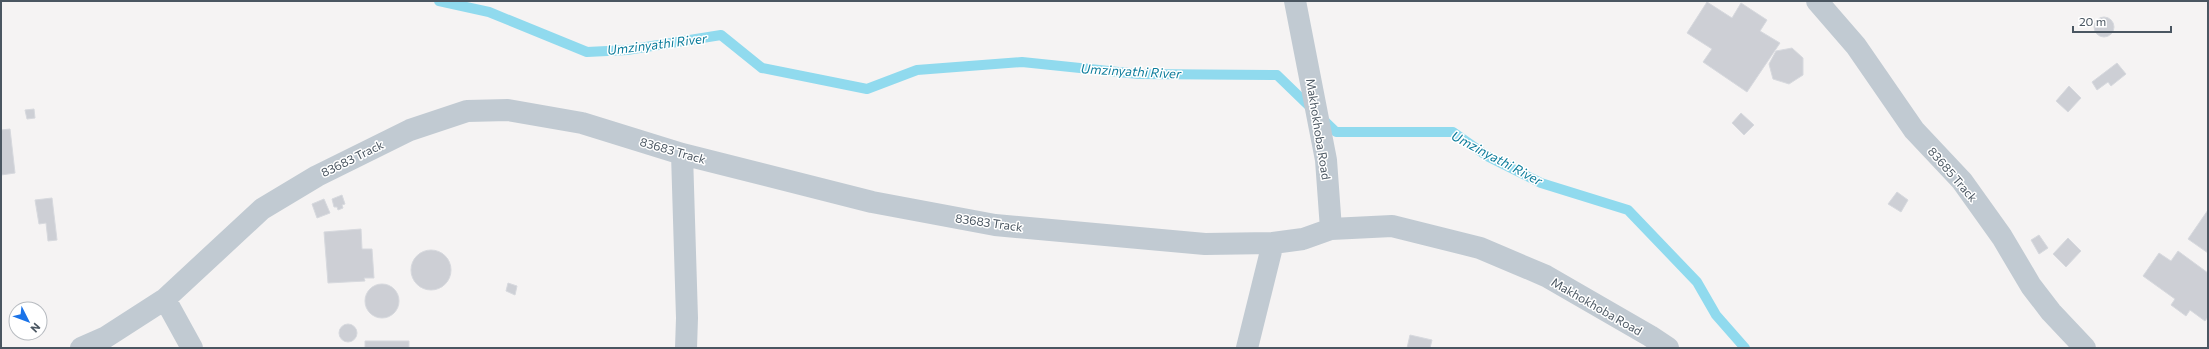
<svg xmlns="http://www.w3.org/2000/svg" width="2209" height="349" viewBox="0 0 2209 349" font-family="Commissioner,sans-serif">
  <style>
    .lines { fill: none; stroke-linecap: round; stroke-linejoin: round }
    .stream { stroke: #90daee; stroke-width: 10 }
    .building { fill: #cdcfd5; stroke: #d7d9de }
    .minor { stroke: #c1cad2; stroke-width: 22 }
    .labels { text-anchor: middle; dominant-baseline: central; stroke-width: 3; stroke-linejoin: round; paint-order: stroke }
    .street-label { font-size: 12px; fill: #4a5661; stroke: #fff }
    .water-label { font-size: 13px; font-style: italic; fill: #0c7c9b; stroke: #fff }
  </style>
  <rect width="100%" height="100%" fill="#f5f3f3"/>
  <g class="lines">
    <!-- stream -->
    <path class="stream" d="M439,1L489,12L587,52L627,50L721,35L762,68L867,89L917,70L1022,62L1138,74L1277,75L1336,132H1453L1487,156L1541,183L1628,210L1697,282L1716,315L1745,348"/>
  </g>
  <!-- building -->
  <path class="building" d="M1707,2L1732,18L1741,3L1767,20L1760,31L1780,43L1747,92L1703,62L1712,49L1687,33Z
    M2094 27a10 10 0 1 1 20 0a10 10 0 1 1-20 0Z
    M1792,48L1803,58V75L1789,84L1773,79L1769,64L1776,51Z
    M2117,63L2126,74L2111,86L2108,82L2097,90L2092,82Z
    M2069,86L2081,98L2068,112L2056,101Z
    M34,109L35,118L27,119L25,110Z
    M1741,113L1754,125L1744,135L1732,123Z
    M10,129L15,173L1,175V130Z
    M1897,192L1908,200L1901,212L1888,204Z
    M342,195L345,204L342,205L343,208L338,210L337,207H334L332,199Z
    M52,198L57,240L48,241L46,223L39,224L35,200Z
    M324,199L330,213L317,218L312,204Z
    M2208,210V253L2188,239Z
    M361,229L362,249H372L374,278H364L365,281L328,283L324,232Z
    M2039,235L2048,248L2039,254L2031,240Z
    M2068,238L2081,251L2066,267L2053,254Z
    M411 270a20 20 0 1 1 40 0a20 20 0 1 1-40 0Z
    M2178,251L2208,273V317L2205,321L2190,310L2186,316L2171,305L2175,299L2143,276L2159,253L2171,261Z
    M508,283L517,286L515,295L506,291Z
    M365 301a17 17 0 1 1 34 0a17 17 0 1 1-34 0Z
    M339 333a9 9 0 1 1 18 0a9 9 0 1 1-18 0Z
    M1410,335L1432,340L1430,348H1407Z
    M365,341H409V348H365Z"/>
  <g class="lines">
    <!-- minor -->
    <path class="minor" d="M1295,1L1326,160L1331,229L1392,226L1480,248L1546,276L1650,336L1668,348
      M1817,1L1856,46L1914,130L1962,181L2002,237L2031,286L2051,312L2085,348
      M682,154L687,318L686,348
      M165,299L192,348
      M81,348L106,337L165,299L262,209L317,176L410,130L467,111L508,110L582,123L682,154L872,202L995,225L1205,244L1273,243L1303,239L1331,229
      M1247,348L1273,243"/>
  </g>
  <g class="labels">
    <!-- street labels -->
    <g class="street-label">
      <text transform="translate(1319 129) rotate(81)">Makhokhoba Road</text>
      <text transform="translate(673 150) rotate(16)">83683 Track</text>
      <text transform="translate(352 158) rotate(-26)">83683 Track</text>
      <text transform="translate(1953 174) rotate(49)">83685 Track</text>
      <text transform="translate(989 222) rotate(8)">83683 Track</text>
      <text transform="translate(1597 306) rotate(30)">Makhokhoba Road</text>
    </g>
    <!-- water labels -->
    <g class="water-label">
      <text transform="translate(657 44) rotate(-7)">Umzinyathi River</text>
      <text transform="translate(1131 71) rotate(3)">Umzinyathi River</text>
      <text transform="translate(1497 158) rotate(28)">Umzinyathi River</text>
    </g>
  </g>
  <!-- border -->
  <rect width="2209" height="349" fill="none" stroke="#4a5661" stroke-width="4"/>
  <!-- north arrow -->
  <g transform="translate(28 321) rotate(132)"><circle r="19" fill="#ffffff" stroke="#b7bbc0"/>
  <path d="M0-3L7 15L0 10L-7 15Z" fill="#1a73e8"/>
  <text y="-6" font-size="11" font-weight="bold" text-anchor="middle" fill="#4a5661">N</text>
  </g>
  <!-- scale -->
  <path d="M2073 26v6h98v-6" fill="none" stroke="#4a5661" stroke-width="2"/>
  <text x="2079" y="26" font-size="12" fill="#4a5661" stroke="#ffffff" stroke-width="3" paint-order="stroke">20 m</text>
</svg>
